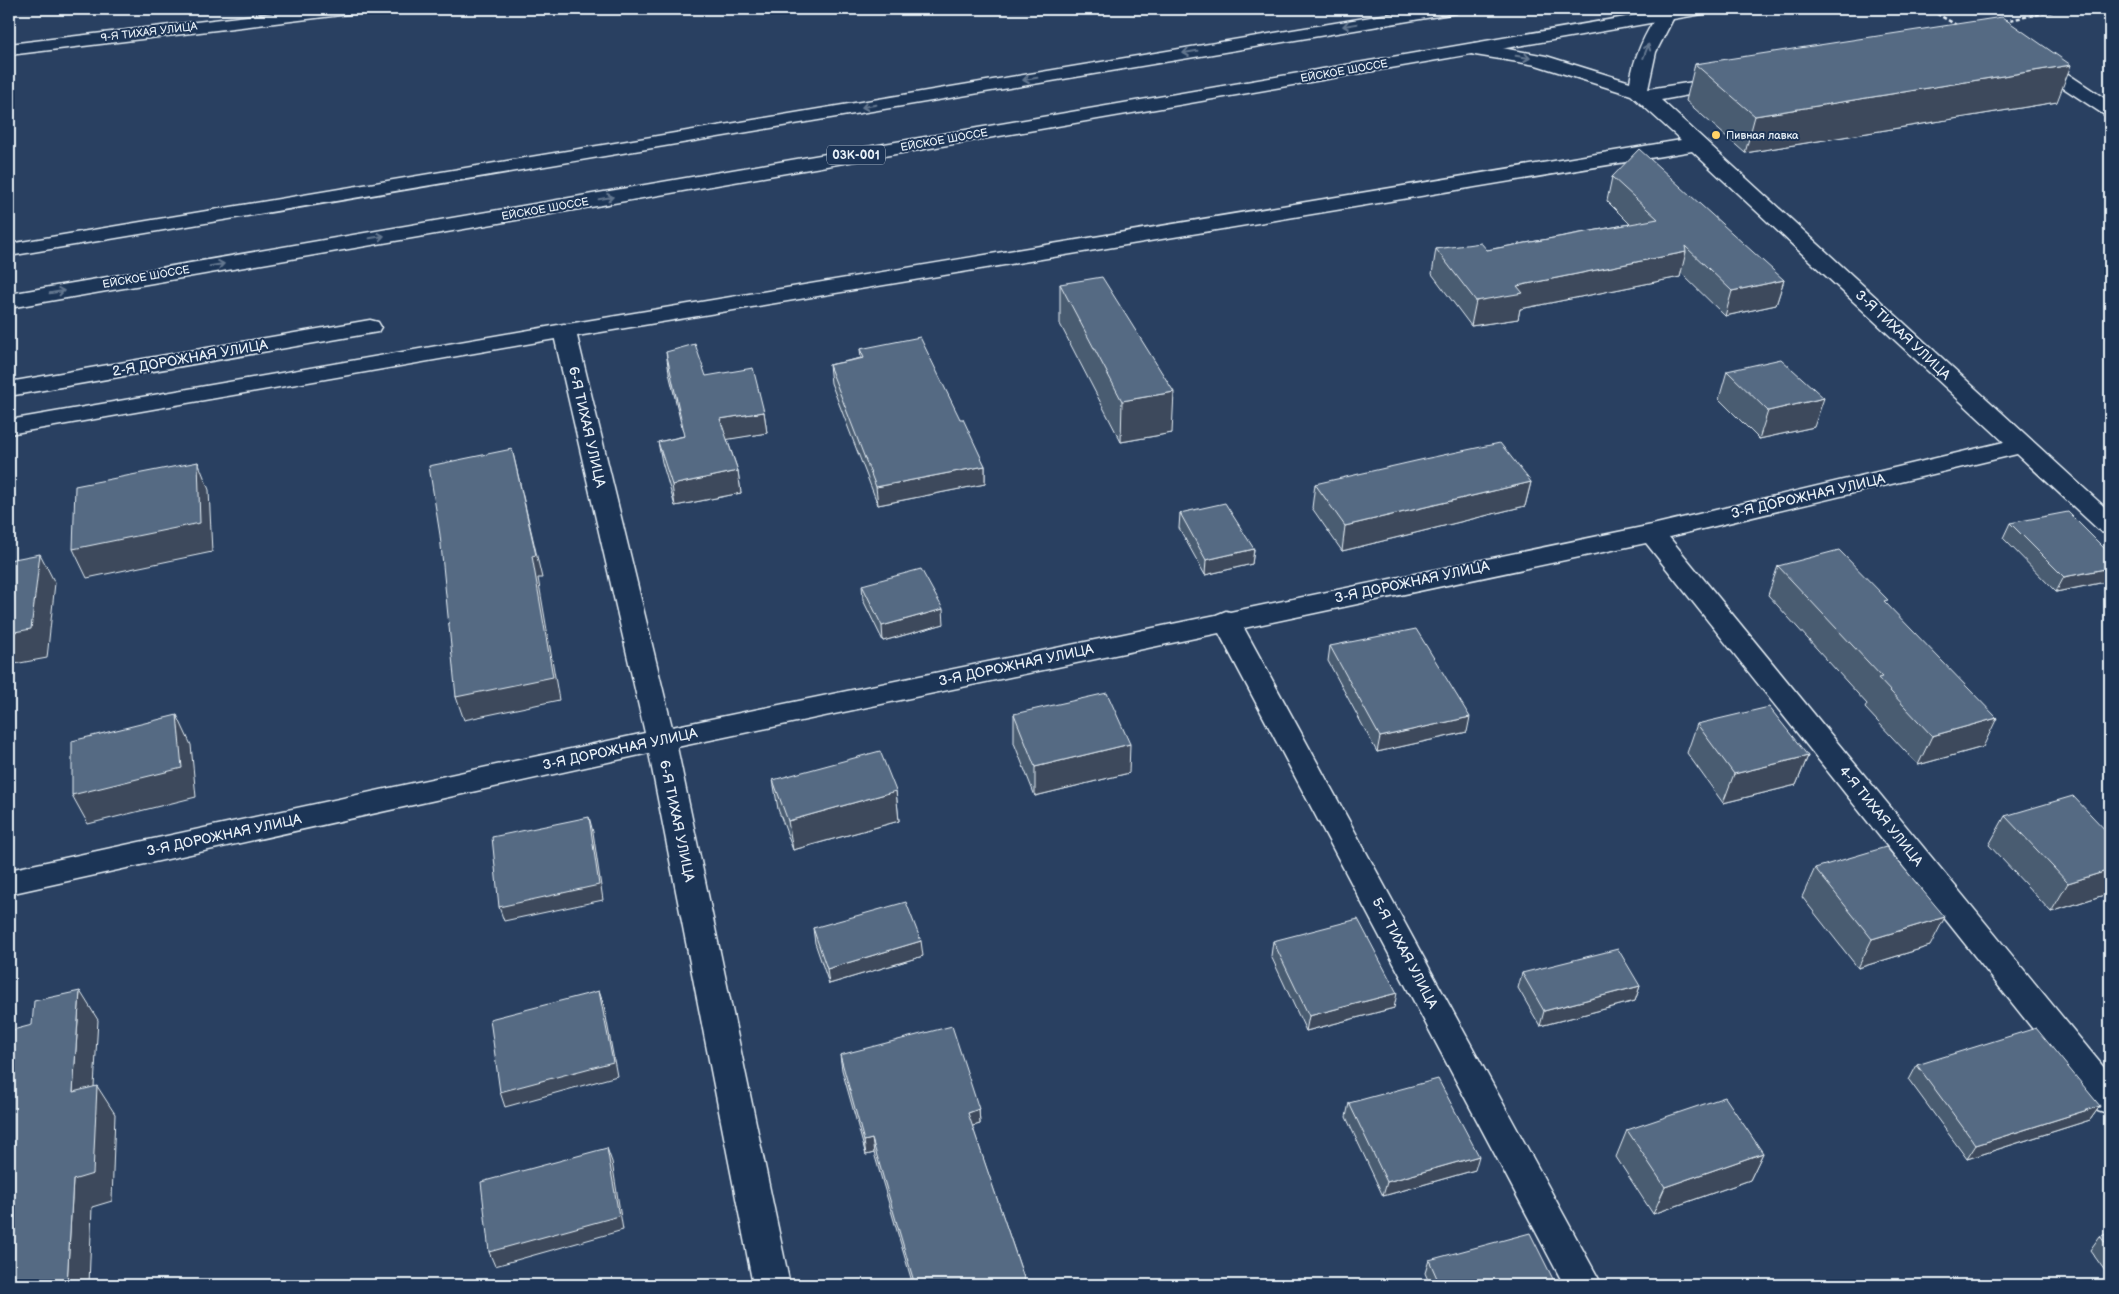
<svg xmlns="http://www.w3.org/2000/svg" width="2119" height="1294" viewBox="0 0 2119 1294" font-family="'Balsamiq Sans',sans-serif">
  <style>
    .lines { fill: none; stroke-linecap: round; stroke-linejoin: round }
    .lane-casing { stroke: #e8f1f8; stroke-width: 3 }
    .street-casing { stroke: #e8f1f8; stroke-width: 3 }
    .primary-casing { stroke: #e8f1f8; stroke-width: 3 }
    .path { stroke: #e8f1f8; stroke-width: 2.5; stroke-dasharray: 4 2.5; stroke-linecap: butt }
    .lane { fill: #1d3557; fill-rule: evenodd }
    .street { fill: #1d3557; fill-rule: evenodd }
    .primary { fill: #1d3557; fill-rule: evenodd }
    .wall { fill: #495b71; stroke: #e8f1f8 }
    .shaded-wall { fill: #3c4a5c; stroke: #e8f1f8 }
    .building { fill: #556a83; stroke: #e8f1f8 }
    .oneway { stroke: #64778f }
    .poi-dot { fill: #ffd166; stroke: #1d3557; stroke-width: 2 }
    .labels { text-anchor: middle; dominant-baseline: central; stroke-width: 4; stroke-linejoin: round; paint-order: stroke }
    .far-street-label { font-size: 11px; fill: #e8f1f8; stroke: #1d3557 }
    .far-poi-label { font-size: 11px; fill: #e8f1f8; stroke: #1d3557; text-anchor: start }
    .shield { fill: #1d3557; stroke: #abb9c8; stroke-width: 1 }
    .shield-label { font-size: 12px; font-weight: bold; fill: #e8f1f8 }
    .street-label { font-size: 14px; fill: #e8f1f8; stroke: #1d3557 }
  </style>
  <rect width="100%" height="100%" fill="#294061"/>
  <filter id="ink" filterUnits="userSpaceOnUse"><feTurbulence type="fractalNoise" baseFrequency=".02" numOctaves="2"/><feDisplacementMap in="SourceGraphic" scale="10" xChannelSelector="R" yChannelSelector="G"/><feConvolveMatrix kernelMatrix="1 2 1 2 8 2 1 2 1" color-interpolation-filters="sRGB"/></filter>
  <g filter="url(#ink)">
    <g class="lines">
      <defs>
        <path id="lane" d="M564,324L572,326L575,331L572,336L9,434V420Z"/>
        <path id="street" d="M307,9H358L355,13L349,14L9,55V44Z
          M1666,10L1672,11L1675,15L1656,52L1648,89L1726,77L1733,79L1735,83L1733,87L1661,100L2110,512V534L2101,532L2017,454L1669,537L2110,1075V1115L2098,1111L1646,543L1244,628L1602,1285H1564L1219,633L677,747L790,1285H753L649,753L9,894V870L645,733L553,331L556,326L1681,140L1631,95L1536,65L1475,55L1468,53L1466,49L1468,45L1475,43L1546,56L1630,82C1634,56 1645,33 1660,11ZM1692,151L2004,442L1652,525L1230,612L1226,611L1216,615L672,727L577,336Z
          M2034,54L2041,56L2110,102V116L2103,114L2027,64L2025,60L2027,56Z
          M370,320L378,322L381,327L378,332L9,396V382Z"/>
        <path id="primary" d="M1419,9H1459L1456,13L1450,14L9,256V244Z
          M1672,9H1711L1708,13L1702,14L9,308V294Z"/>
      </defs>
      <!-- lane casing -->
      <use href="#lane" class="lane-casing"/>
      <!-- street casing -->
      <use href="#street" class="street-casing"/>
      <!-- primary casing -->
      <use href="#primary" class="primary-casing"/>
      <!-- path -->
      <path class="path" d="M1950,9L1934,12L1958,26
        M2004,21L2065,9"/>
      <!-- lane -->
      <use href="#lane" class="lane"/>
      <!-- street -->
      <use href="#street" class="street"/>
      <!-- primary -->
      <use href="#primary" class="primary"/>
    </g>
    <!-- wall -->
    <path class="wall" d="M1695,64L2057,102L1745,153L1686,101Z
      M1612,177L1784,280L1776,305L1725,316L1681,273L1680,277L1520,309L1518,319L1471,326L1432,274L1436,249L1487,250L1630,224L1607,201Z
      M1060,284L1172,433L1121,442L1060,324Z
      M860,349L960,419L985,466V484L878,505L831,383L829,365L861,358Z
      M666,352L706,376L764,412L767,433L727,439L738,471L741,493L675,506L662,462L658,442L684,436L669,373Z
      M1727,371L1814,427L1759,439L1719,399Z
      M1531,482L1525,506L1342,551L1312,508L1315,484Z
      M1180,513L1254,549L1252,564L1205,575L1179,528Z
      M2010,523L2110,554V581L2056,592L2003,538Z
      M1778,566L1886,604L1983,747L1918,765L1865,708L1867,704L1768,595Z
      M862,585L944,624L883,641L863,600Z
      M1330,646L1467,732L1377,752L1328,661Z
      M1014,714L1129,773L1035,796L1014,743Z
      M1697,724L1808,756L1796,785L1723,803L1687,753Z
      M773,780L896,791L899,821L793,850L778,809Z
      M2005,816L2110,835V893L2051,912L1989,845Z
      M1815,868L1930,946L1858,968L1802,897Z
      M813,928L923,956L829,984L815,943Z
      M1273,941L1394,1008L1306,1031L1271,956Z
      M1522,973L1640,986L1635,1001L1540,1026L1518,988Z
      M840,1055L979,1109L980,1124L972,1126L1025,1281V1285H913L874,1153L866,1155L842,1070Z
      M1917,1065L2100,1106L2090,1120L1967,1159L1909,1080Z
      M1349,1103L1475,1170L1383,1196L1346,1117Z
      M1627,1130L1763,1153L1750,1180L1653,1214L1616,1157Z
      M2110,1233V1278L2090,1250L2100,1236Z
      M1429,1260L1556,1285H1430L1425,1273Z"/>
    <!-- shaded-wall -->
    <path class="shaded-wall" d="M2071,65L2057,102L1745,153L1755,116Z
      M1686,252L1680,277L1520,309L1518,319L1471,326L1476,301L1517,286Z
      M1784,280L1776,305L1725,316L1732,291Z
      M1174,392L1172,433L1121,442L1122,401Z
      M1824,398L1814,427L1759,439L1768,411Z
      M764,412L767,433L724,440L720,419Z
      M512,449L542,578H538L559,700L464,720L456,697Z
      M198,462L209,490L212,552L87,578L73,549Z
      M985,466V484L878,505L876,487Z
      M738,471L741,493L675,506L672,485Z
      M1531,482L1525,506L1342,551L1345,526Z
      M1254,549L1252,564L1205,575L1206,560Z
      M40,554L55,583L47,658L9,665V633Z
      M2110,568V581L2056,592L2064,577Z
      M943,609L944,624L883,641L882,626Z
      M177,715L191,745L196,797L88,824L72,795Z
      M1470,717L1467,732L1377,752L1380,737Z
      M1997,718L1983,747L1918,765L1932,736Z
      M1130,744L1129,773L1035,796V767Z
      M1808,756L1796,785L1723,803L1734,774Z
      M896,791L899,821L793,850L788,821Z
      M589,817L593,832L603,900L504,921L499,907Z
      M2110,870V893L2051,912L2068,883Z
      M1945,917L1930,946L1858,968L1872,939Z
      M921,941L923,956L829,984L827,969Z
      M1640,986L1635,1001L1540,1026L1544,1011Z
      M80,991L98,1020L92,1120L73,1092Z
      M599,991L604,1006L617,1076L505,1107L500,1092Z
      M1397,993L1394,1008L1306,1031L1309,1016Z
      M97,1086L115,1114L112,1201L92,1207L89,1285H67L73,1180Z
      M2100,1106L2090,1120L1967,1159L1976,1145Z
      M979,1109L980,1124L969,1127L968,1113Z
      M872,1139L874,1153L866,1155L864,1141Z
      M607,1148L612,1162L623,1230L495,1266L489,1252Z
      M1763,1153L1750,1180L1653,1214L1665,1187Z
      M1479,1156L1475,1170L1383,1196L1387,1182Z
      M1025,1281V1285H1012Z"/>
    <!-- building -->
    <path class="building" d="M2002,17L2071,65L1755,116L1695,64Z
      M1639,149L1784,280L1732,291L1685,246L1686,252L1517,286L1523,293L1476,301L1436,249L1481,243L1487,250L1658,219L1612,177Z
      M1102,277L1174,392L1122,401L1060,284Z
      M920,337L960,419H963L985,466L876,487L829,365L864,358L860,349Z
      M695,344L706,376L753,368L764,412L720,419L738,471L672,485L658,442L685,436L666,352Z
      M1781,359L1824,398L1768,411L1727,371Z
      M1500,443L1531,482L1345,526L1315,484L1429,458Z
      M512,449L536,555L532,556L553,677L456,697L440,535L429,466Z
      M198,462L200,523L73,549L75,486Z
      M1225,503L1254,549L1206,560L1180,513Z
      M2068,512L2110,554V568L2064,577L2010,523Z
      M1839,550L1888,600L1884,601L1997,718L1932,736L1878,678L1882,677L1778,566Z
      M40,554L31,629L9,633V560Z
      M921,569L943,609L882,626L862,585Z
      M1416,629L1470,717L1380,737L1330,646Z
      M1107,693L1130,744L1035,767L1014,714Z
      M1769,707L1808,756L1734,774L1697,724Z
      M177,715L182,768L72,795V741Z
      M880,751L896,791L788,821L773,780Z
      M2073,796L2110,835V870L2068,883L2005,816Z
      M589,817L599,885L499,907L492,837Z
      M1886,847L1945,917L1872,939L1815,868Z
      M906,902L921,941L827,969L813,928Z
      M1358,919L1397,993L1309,1016L1273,941Z
      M1618,949L1640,986L1544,1011L1522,973Z
      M80,991L73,1092L97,1086L93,1174L73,1180L67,1285H9V1031L32,1025L34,1001Z
      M599,991L613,1062L500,1092L490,1019Z
      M952,1026L979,1109L968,1113L1025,1281L1012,1285H915L872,1139L864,1141L840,1055Z
      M2036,1028L2100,1106L1976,1145L1917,1065Z
      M1438,1079L1479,1156L1387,1182L1349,1103Z
      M1725,1097L1763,1153L1665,1187L1627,1130Z
      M607,1148L619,1216L489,1252L481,1182Z
      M1530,1233L1556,1285H1440L1429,1260Z
      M2110,1233V1250L2100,1236Z"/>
    <!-- one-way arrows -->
    <defs><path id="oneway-shaft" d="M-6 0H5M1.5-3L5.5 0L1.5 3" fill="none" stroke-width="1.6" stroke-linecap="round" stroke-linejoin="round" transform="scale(1.25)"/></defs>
    <g class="oneway">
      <use href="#oneway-shaft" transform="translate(1350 25) rotate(171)"/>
      <use href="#oneway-shaft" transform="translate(1646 51) rotate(-69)"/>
      <use href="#oneway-shaft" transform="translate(1190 52) rotate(171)"/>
      <use href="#oneway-shaft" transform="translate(1523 57) rotate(9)"/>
      <use href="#oneway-shaft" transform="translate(1030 79) rotate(171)"/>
      <use href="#oneway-shaft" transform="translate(869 106) rotate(171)"/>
      <use href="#oneway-shaft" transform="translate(606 198) rotate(-10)"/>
      <use href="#oneway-shaft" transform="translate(377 237) rotate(-10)"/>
      <use href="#oneway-shaft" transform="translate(217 265) rotate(-10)"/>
      <use href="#oneway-shaft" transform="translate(57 292) rotate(-10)"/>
    </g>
  </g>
  <!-- markers -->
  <circle class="poi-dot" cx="1716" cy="135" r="5"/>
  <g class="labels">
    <!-- far-street labels -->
    <g class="far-street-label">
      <text transform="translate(149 32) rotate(-7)">9-Я ТИХАЯ УЛИЦА</text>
      <text transform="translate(1344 71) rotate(-10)">ЕЙСКОЕ ШОССЕ</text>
      <text transform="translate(944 140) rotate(-10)">ЕЙСКОЕ ШОССЕ</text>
      <text transform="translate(545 209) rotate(-10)">ЕЙСКОЕ ШОССЕ</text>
      <text transform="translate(146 277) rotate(-10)">ЕЙСКОЕ ШОССЕ</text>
    </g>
    <!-- far-poi labels -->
    <g class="far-poi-label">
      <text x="1726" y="135">Пивная лавка</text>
    </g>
    <!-- shield labels -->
    <rect class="shield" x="827" y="145.5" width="58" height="19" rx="4"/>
    <g class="shield-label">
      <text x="856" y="155">03К-001</text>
    </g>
    <!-- street labels -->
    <g class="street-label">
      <text transform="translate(1903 335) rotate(43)">3-Я ТИХАЯ УЛИЦА</text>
      <text transform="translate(190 358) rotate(-10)">2-Я ДОРОЖНАЯ УЛИЦА</text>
      <text transform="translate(587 427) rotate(77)">6-Я ТИХАЯ УЛИЦА</text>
      <text transform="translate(1808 496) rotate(-13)">3-Я ДОРОЖНАЯ УЛИЦА</text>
      <text transform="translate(1412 582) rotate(-12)">3-Я ДОРОЖНАЯ УЛИЦА</text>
      <text transform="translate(1016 665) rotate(-12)">3-Я ДОРОЖНАЯ УЛИЦА</text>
      <text transform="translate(620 749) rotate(-12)">3-Я ДОРОЖНАЯ УЛИЦА</text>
      <text transform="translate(1881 816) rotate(51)">4-Я ТИХАЯ УЛИЦА</text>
      <text transform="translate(677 821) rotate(78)">6-Я ТИХАЯ УЛИЦА</text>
      <text transform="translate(224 835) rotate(-12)">3-Я ДОРОЖНАЯ УЛИЦА</text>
      <text transform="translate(1405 953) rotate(62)">5-Я ТИХАЯ УЛИЦА</text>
    </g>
  </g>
  <!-- margin -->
  <rect width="2119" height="1294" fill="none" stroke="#1d3557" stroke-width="30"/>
  <rect x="15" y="15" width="2089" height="1264" fill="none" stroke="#e8f1f8" stroke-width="2" filter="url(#ink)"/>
</svg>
